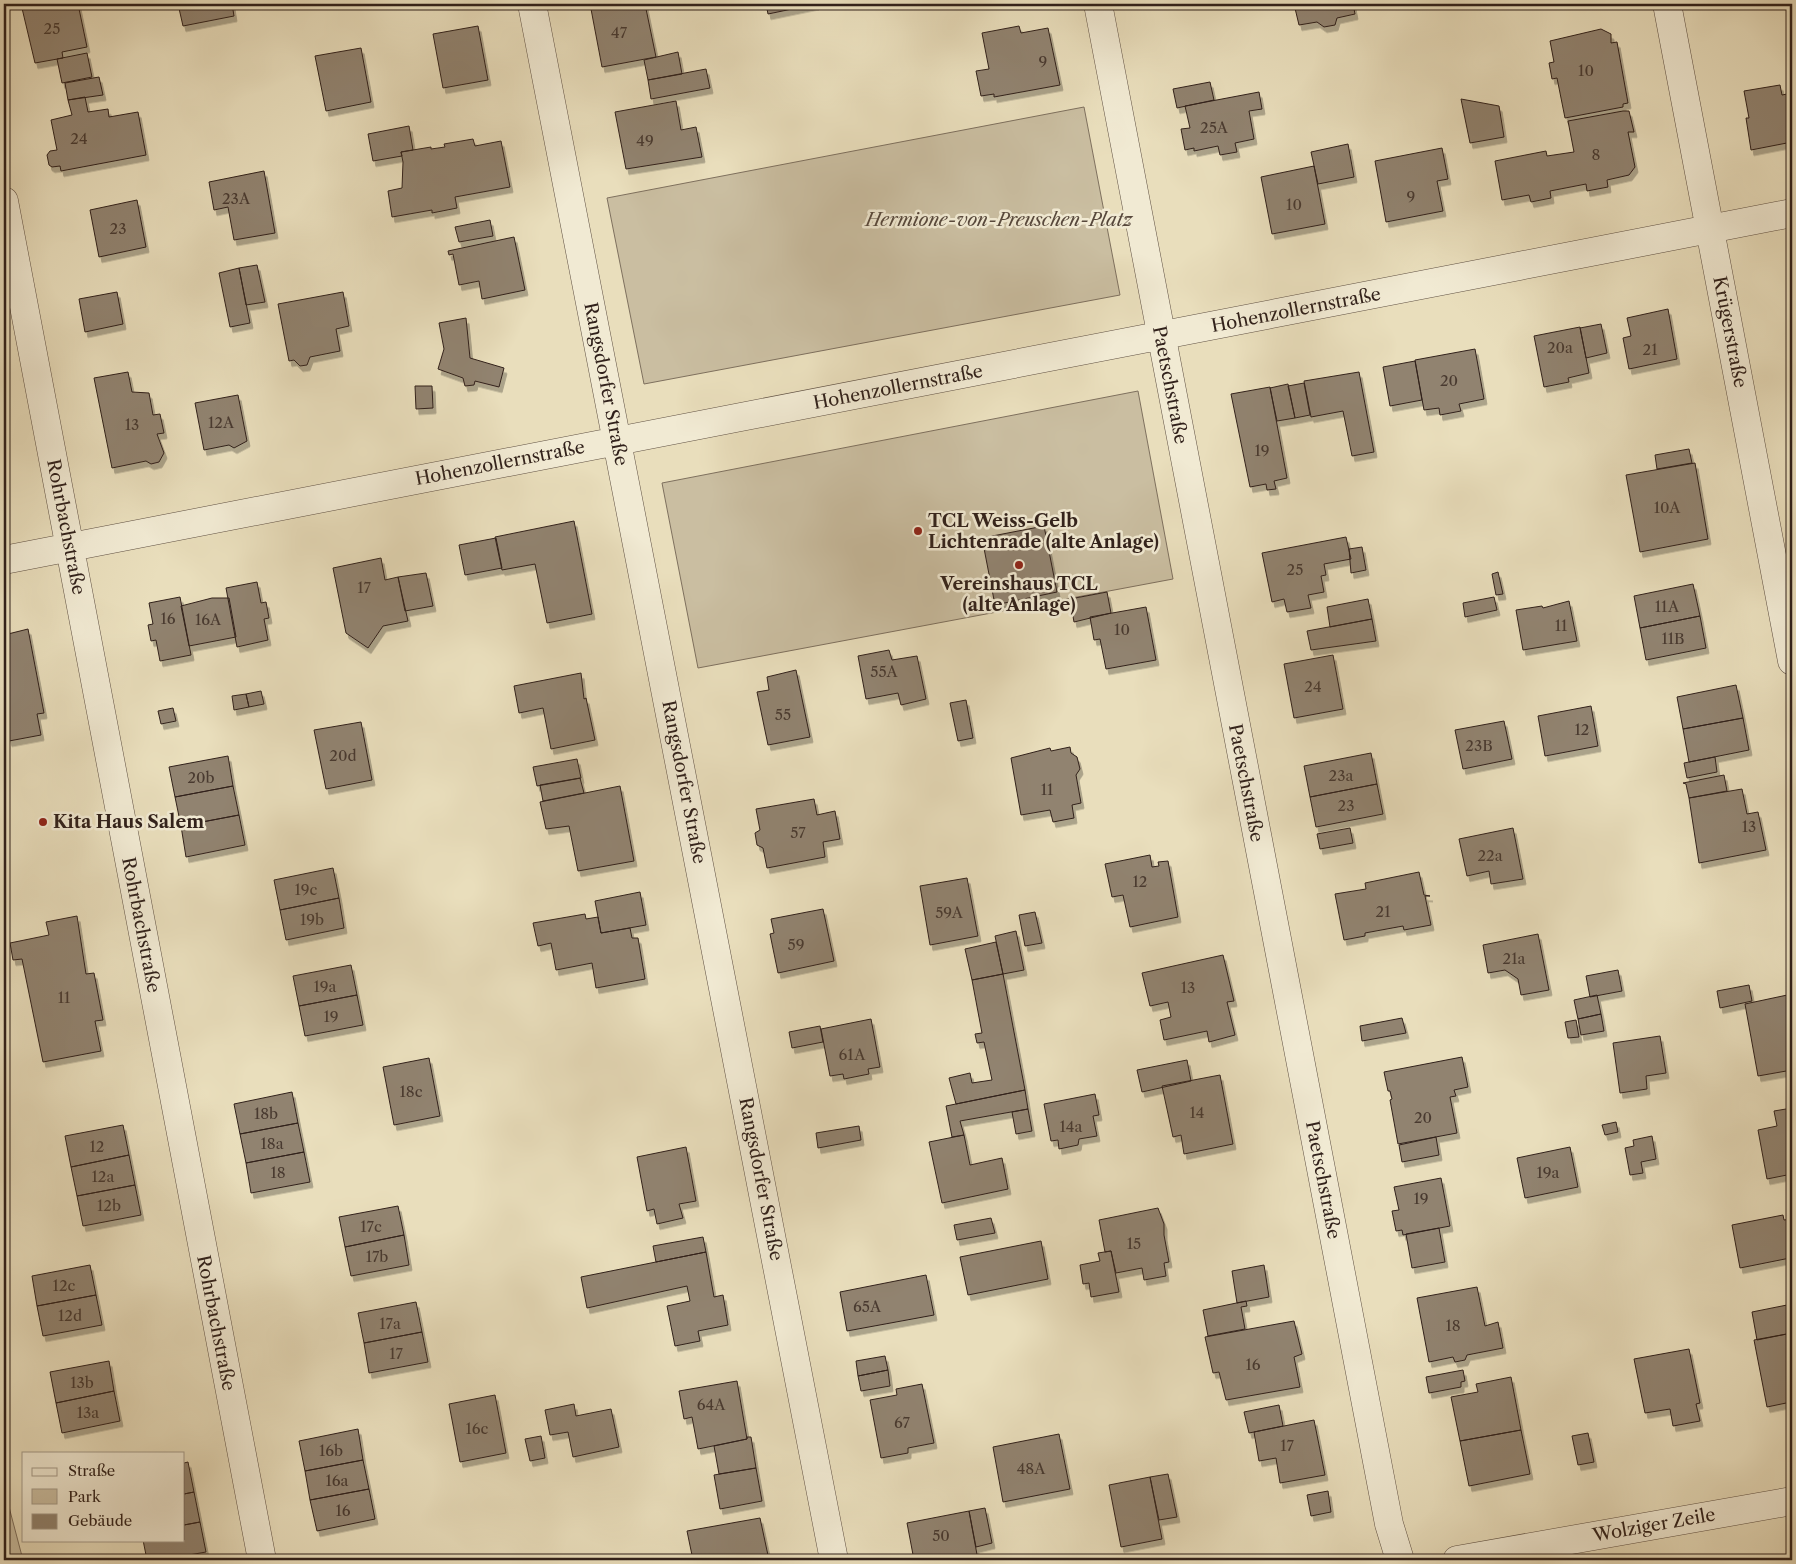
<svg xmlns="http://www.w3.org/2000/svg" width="1796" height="1564" viewBox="0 0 1796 1564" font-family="'Libre Caslon Text',serif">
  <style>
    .green { fill: #cabea1; stroke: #7e705e }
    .building { fill: #91836f; stroke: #31211b; filter: url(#shadow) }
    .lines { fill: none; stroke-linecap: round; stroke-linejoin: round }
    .minor-casing { stroke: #5f5043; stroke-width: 29 }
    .minor { stroke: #f1ead3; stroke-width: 28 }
    .poi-dot { fill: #8f2418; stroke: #f1ead3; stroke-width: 2 }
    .labels { text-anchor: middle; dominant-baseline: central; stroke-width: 5; stroke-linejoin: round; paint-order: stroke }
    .number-label { font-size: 15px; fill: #493a30 }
    .park-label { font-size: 18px; font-style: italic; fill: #57483c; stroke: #f1ead3 }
    .street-label { font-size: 18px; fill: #31211b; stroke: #f1ead3 }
    .poi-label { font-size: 18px; font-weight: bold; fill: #31211b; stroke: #f1ead3; text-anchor: start }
  </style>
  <defs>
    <filter id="shadow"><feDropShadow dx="3" dy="5.5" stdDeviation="0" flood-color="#0004"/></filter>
  </defs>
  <rect width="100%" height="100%" fill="#e9debc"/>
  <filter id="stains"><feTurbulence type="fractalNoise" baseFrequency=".004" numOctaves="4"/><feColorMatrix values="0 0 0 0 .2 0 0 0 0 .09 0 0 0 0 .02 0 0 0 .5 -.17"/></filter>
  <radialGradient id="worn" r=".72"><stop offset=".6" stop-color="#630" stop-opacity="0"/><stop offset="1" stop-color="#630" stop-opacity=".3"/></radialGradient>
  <!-- green -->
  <path class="green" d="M1084,107L1120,295L644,384L607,198Z
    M1138,391L1173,579L698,668L662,483Z
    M4,1488L23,1560H4Z"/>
  <!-- building -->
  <path class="building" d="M21,4H78L87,47L62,52L63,58L35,63Z
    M178,4H232L234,16L183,26Z
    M604,4H645L656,57L602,67L591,9L605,6Z
    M766,4H816L768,14Z
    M1294,4H1353L1355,14L1337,18L1335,25L1324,27L1317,22L1299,25Z
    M478,26L488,80L443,88L433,34Z
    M1019,26L1021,33L1048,28L1060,85L994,97V94L981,96L976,71L989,69L982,33Z
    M1601,29L1611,34V43L1617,42L1628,103L1623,104V107L1565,118L1557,78L1552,79L1549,63L1554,62L1550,41Z
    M361,48L371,102L326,111L315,56Z
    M678,52L682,74L648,80L644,60Z
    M87,53L92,77L62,83L57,59Z
    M706,69L710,88L651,99L648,80Z
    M99,77L103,95L68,100L65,83Z
    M1210,82L1214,100L1177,108L1173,89Z
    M1780,85L1782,95L1792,93V142L1751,150L1746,118H1749L1744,91Z
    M1259,92L1262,109L1249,111L1254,139L1235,143L1237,152L1220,155L1218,146L1194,151V148L1185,150L1181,129L1190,128L1185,106Z
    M85,97L88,112L108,109L109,117L138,112L146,155L61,171L60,166L52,167L49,165L47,155L50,151L57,150L51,120L72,115L68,100Z
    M1461,99L1499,106L1504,137L1470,143Z
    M676,101L681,130L696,127L702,157L626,169L615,112Z
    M1623,111H1629L1634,132H1628L1635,167L1629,175L1607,180L1608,187L1587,191L1586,184L1550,191L1551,198L1531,202L1529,195L1502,200L1495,161L1546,151L1547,156L1574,152L1568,121Z
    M409,126L413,150L401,152L402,156L373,161L368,134Z
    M473,139L475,146L501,141L510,187L455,197L457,208L432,213V210L392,217L388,191L402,188L403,162L401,152L431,147V149L445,147L444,144Z
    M1348,144L1354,177L1318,184L1311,152Z
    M1442,148L1448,179L1437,181L1443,211L1386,222L1375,161Z
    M1314,166L1325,224L1272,234L1261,177Z
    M264,171L275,233L234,240L228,207L214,210L209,182Z
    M137,200L146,247L99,257L90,210Z
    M490,220L493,236L459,242L455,227Z
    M514,237L525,290L482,299L479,281L459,285L453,254L449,255L448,251Z
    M257,265L265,302L246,305L239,268Z
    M239,268L250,323L230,327L219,273Z
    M1792,288V316L1787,289Z
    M117,292L123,324L85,332L79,299Z
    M343,292L349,326L336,329L340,351L310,357L307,365L300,366L294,360L289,361L278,304Z
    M1668,309L1677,359L1629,369L1623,338L1631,336L1627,318Z
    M466,318L470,358L504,368L499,387L475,381L474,385L465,386L463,378L438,369L444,349L439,323Z
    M1601,324L1607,353L1586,358L1580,328Z
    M1580,327L1589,373L1568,378L1569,382L1544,387L1534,336Z
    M1475,349L1484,399L1459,404L1461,411L1440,415L1439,408L1424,410L1415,360Z
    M1415,361L1422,400L1390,406L1383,367Z
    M128,372L132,392L149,393L153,415L160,414L164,433L157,434L164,453L159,462L151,464L146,461L112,468L94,378Z
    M1359,372L1374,452L1352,456L1343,411L1311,417L1304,381Z
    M1304,383L1310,415L1295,418L1288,386Z
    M1288,384L1295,418L1277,421L1270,388Z
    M415,386H432L433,408L416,409Z
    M1270,387L1287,478L1274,481L1276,489L1267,490L1266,484L1250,487L1231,394Z
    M238,395L247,441L234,448L229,445L204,450L195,403Z
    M1689,449L1692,463L1657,469L1655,455Z
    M1695,463L1708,539L1640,552L1626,475Z
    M574,521L592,614L547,623L535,564L502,570L495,537Z
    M1044,526L1057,592L995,605L982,538Z
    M1346,537L1351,559L1324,564L1326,575L1321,576L1324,592L1308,595L1311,608L1287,612L1284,599L1272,602L1262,553Z
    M496,538L502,568L465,575L459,545Z
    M1362,547L1366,570L1351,573L1349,549Z
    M381,558L385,580L398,577L408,621L383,626L368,648L346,633L333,568Z
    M1498,572L1503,594L1496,595L1492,574Z
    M426,573L433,606L405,611L398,577Z
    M257,582L261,603L266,602L269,618L264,619L268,640L237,647L226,588Z
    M1693,584L1700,616L1640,628L1634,596Z
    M1107,592L1111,613L1074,622L1070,599Z
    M180,597L191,655L160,661L156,640L151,641L148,625L153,624L149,603Z
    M1494,597L1497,610L1465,617L1463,603Z
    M212,598H229L236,637L189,646L181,606Z
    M1368,599L1372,619L1330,627L1327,607Z
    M1569,601L1577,641L1523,650L1516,610L1542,606L1543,608Z
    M1146,607L1156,660L1106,669L1100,639L1094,640L1090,617Z
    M1700,616L1706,648L1646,660L1640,628Z
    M1372,619L1376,641L1311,650L1307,631Z
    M28,629L44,713L37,714L41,735L9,741L4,720V635Z
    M889,650L892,660L917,656L926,699L901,705L898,693L866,699L858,656Z
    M1333,655L1343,709L1294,718L1284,664Z
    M796,670L810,737L768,745L757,692L769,690L767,677Z
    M581,673L584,699L586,698L595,740L551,749L543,708L519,713L514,686Z
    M1736,685L1743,718L1683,729L1677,697Z
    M261,691L264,704L249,707L246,694Z
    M246,694L249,707L234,710L232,696Z
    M966,700L973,738L958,741L950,703Z
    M1591,706L1598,746L1545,756L1538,716Z
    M173,708L176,721L161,724L158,711Z
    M1743,718L1749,750L1689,762L1683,729Z
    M1504,721L1512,759L1463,769L1455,730Z
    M361,722L372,780L326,789L314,730Z
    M1070,747L1071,753L1077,757L1080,769L1076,775L1081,803L1072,805L1074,818L1053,822L1050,810L1021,815L1011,758L1050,748L1051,751Z
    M1371,753L1377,784L1310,797L1304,766Z
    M228,756L233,786L175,797L169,767Z
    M1715,757L1717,772L1687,778L1684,763Z
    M577,759L581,778L537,786L533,767Z
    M1724,775L1727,791L1689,798L1686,784L1683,783Z
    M580,778L584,793L543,801L540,785Z
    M1377,784L1383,814L1316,827L1310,797Z
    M233,786L239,815L181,826L175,797Z
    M620,786L634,861L578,871L569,826L546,829L540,802Z
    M1742,789L1747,814L1758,812L1766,850L1699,863L1689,798Z
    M814,799L817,815L835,811L840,839L823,842L825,857L767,868L763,848L757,845L755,833L760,830L756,809Z
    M239,815L245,845L186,857L181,826Z
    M1350,828L1353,843L1320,849L1317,834Z
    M1513,828L1523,879L1491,884L1489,871L1467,876L1459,839Z
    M1150,855L1152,867L1159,866L1158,862L1168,861L1178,917L1130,927L1123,895L1112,897L1105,864Z
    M333,868L339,898L280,910L274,880Z
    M1419,872L1424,895L1430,896H1425L1431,925L1404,930L1403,926L1365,933V936L1344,940L1335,894L1366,889L1365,883Z
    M967,878L978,936L930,945L920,886Z
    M640,892L646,925L601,933L595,901Z
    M339,898L344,928L286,940L280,910Z
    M823,909L834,961L778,973L770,934L774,933L771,919Z
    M1035,912L1042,943L1025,946L1019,915Z
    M585,914L586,919L598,917L601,933L630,928L632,938H638L645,979L596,988L592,963L556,970L551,943L538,946L533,923Z
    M77,916L86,974L94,973L103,1020L95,1021L101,1051L43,1062L22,959L13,960L10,943L49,935L46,922Z
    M1016,931L1024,970L1003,974L995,936Z
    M1538,934L1549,990L1521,995L1518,979L1505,970L1488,973L1483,945Z
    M996,942L1003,974L972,980L965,949Z
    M1223,955L1234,1001L1227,1002L1235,1035L1209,1042L1207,1031L1164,1040L1160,1020L1171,1017L1168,1002L1150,1006L1142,973Z
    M351,965L357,995L299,1006L293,976Z
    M1618,970L1622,991L1590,997L1586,976Z
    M1003,974L1025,1090L956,1104L949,1078L970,1073L972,1083L992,1080L984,1042L977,1043L975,1034L982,1033L972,980Z
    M1749,985L1752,1001L1720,1008L1717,991Z
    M1792,994V1070L1758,1076L1745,1004Z
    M357,995L363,1025L305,1036L299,1006Z
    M1597,995L1601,1014L1578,1019L1574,1000Z
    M1601,1014L1604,1031L1581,1035L1578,1019Z
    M1402,1018L1406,1033L1362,1041L1360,1026Z
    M871,1019L880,1067L868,1069L869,1074L844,1079L843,1074L830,1076L821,1029Z
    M1576,1020L1579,1037L1568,1038L1565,1022Z
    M820,1026L823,1042L792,1048L789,1032Z
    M1660,1036L1666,1073L1646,1076L1647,1089L1620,1093L1613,1043Z
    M1462,1057L1468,1087L1454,1090L1456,1096L1450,1097L1457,1133L1398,1144L1390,1100L1392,1099L1390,1091H1388L1384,1072Z
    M429,1058L440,1116L394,1125L383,1067Z
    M1187,1060L1191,1081L1142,1092L1137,1070Z
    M1220,1075L1233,1144L1184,1154L1181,1135L1173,1137L1162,1086Z
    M1025,1090L1028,1109L960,1121L964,1135L952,1137L946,1106Z
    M292,1092L298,1123L240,1134L234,1104Z
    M1095,1094L1099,1115L1093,1116L1097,1136L1079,1139L1078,1145L1059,1149L1058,1140L1051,1141L1044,1104Z
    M1792,1108V1174L1767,1179L1758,1130L1777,1126L1774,1111Z
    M1028,1109L1032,1131L1016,1134L1012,1112Z
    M1616,1122L1618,1132L1605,1135L1602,1125Z
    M298,1123L304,1152L246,1163L240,1134Z
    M123,1125L129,1155L71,1167L65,1136Z
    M859,1126L861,1140L818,1148L816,1133Z
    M964,1135L970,1165L1002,1158L1008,1189L942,1203L929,1142Z
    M1652,1136L1656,1159L1641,1162L1643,1173L1630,1175L1625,1148L1634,1146L1633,1140Z
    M1436,1137L1439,1155L1402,1162L1399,1145Z
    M686,1147L696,1201L679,1204L683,1218L657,1224L654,1209L647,1211L637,1157Z
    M1570,1147L1578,1187L1525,1198L1517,1158Z
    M304,1152L310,1182L251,1193L246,1163Z
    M129,1155L135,1185L77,1196L71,1167Z
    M1441,1178L1450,1226L1403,1235L1402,1230L1396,1231L1392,1211L1399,1210L1394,1187Z
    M135,1185L141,1215L83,1226L77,1196Z
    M398,1206L404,1235L345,1247L339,1217Z
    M1158,1208L1164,1224V1235L1169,1262L1164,1263L1166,1276L1144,1280L1142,1268L1116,1273L1111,1251L1105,1252L1099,1220Z
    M1783,1215L1784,1220L1792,1219V1266L1790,1258L1740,1268L1732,1225Z
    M991,1218L995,1233L957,1240L954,1225Z
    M1439,1228L1445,1262L1412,1268L1406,1234Z
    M404,1235L409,1265L351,1276L345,1247Z
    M703,1237L706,1252L656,1262L653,1246Z
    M1041,1241L1048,1279L968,1295L960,1257Z
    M1111,1251L1119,1292L1091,1297L1089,1283L1083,1284L1080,1265L1100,1261L1098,1253Z
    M706,1252L714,1297L723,1295L728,1325L698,1331L700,1341L675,1346L667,1306L690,1301L687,1286L587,1308L581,1277Z
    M90,1265L96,1295L37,1306L32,1276Z
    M1264,1265L1269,1297L1237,1303L1232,1271Z
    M926,1275L934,1315L847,1331L840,1292Z
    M1477,1287L1485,1326L1498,1322L1503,1348L1467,1355L1465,1360L1455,1362L1453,1357L1429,1362L1417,1298Z
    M96,1295L102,1325L43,1336L37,1306Z
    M1246,1301L1247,1306L1241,1307L1245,1329L1208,1336L1203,1310Z
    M416,1302L422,1332L364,1343L358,1313Z
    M1792,1304V1333L1757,1340L1752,1312Z
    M1294,1321L1302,1354L1294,1357L1300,1387L1226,1400L1219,1372L1213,1373L1205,1337Z
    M422,1332L428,1362L369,1373L364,1343Z
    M1792,1333V1390H1788L1791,1402L1767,1407L1754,1340Z
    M1689,1349L1700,1403L1696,1404L1700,1421L1673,1426L1670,1409L1645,1413L1634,1359Z
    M885,1356L888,1370L858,1376L856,1361Z
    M109,1361L114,1391L56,1403L50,1372Z
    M888,1370L890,1386L861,1391L858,1376Z
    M1463,1370L1465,1381L1461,1382V1387L1429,1393L1426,1377Z
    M1511,1377L1521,1430L1460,1441L1451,1397L1478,1392L1476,1384Z
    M737,1381L747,1439L698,1449L692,1417L684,1419L679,1391Z
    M922,1384L934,1443L908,1448V1453L881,1458L870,1400L897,1395L896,1389Z
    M114,1391L120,1421L62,1433L56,1403Z
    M495,1395L506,1453L460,1462L449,1404Z
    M574,1404L576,1416L611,1409L619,1447L573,1457L568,1432L550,1435L545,1410Z
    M1279,1405L1283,1426L1249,1433L1244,1412Z
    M1314,1420L1325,1475L1280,1483L1276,1458L1259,1461L1254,1432Z
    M358,1429L363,1460L305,1471L299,1441Z
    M1521,1430L1530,1474L1469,1486L1460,1441Z
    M1588,1433L1594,1462L1578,1465L1572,1436Z
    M1059,1434L1070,1489L1003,1502L993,1447Z
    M541,1436L545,1458L530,1461L525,1439Z
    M747,1437H751L756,1468L719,1474L714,1446L747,1439Z
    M363,1460L369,1489L310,1500L305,1471Z
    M188,1462L194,1492L184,1494V1463Z
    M756,1468L762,1501L720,1509L714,1475Z
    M1168,1474L1177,1517L1159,1520L1150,1477Z
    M1150,1477L1162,1539L1121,1547L1109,1485Z
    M369,1489L375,1519L317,1531L310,1500Z
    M1328,1491L1331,1512L1311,1516L1307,1495Z
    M194,1492L200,1522L184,1525V1494Z
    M985,1508L992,1543L976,1547L969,1511Z
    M969,1511L978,1560H914L907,1523Z
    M760,1518L769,1560H693L687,1531Z
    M200,1522L206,1552L161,1560H147L143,1540H184V1525Z"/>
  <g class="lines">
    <defs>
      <path id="minor" d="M532,4L834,1560
        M1098,4L1389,1524L1400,1560
        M1667,4L1792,661
        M4,201L262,1560
        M4,560L1792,213
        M1457,1560L1792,1501"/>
    </defs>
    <!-- minor casing -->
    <use href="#minor" class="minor-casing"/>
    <!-- minor -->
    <use href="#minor" class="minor"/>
  </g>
  <!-- markers -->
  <g class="poi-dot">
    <circle cx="918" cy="531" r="5"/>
    <circle cx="1019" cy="565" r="5"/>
    <circle cx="43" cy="822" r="5"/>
  </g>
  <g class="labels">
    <!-- number labels -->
    <g class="number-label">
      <text x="52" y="28">25</text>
      <text x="619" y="32">47</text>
      <text x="1043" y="61">9</text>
      <text x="1586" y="70">10</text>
      <text x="1214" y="127">25A</text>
      <text x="79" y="138">24</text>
      <text x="645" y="140">49</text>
      <text x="1596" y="154">8</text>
      <text x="1411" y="196">9</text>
      <text x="236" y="198">23A</text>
      <text x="1294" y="204">10</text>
      <text x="118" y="228">23</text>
      <text x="1560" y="347">20a</text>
      <text x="1650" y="349">21</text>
      <text x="1449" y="380">20</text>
      <text x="221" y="422">12A</text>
      <text x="132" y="424">13</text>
      <text x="1262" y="450">19</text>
      <text x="1667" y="507">10A</text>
      <text x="1295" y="569">25</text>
      <text x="364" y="587">17</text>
      <text x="1667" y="606">11A</text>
      <text x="168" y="618">16</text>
      <text x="208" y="619">16A</text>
      <text x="1561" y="625">11</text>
      <text x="1122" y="629">10</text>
      <text x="1673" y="638">11B</text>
      <text x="884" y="671">55A</text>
      <text x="1313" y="686">24</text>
      <text x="783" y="714">55</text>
      <text x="1582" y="729">12</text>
      <text x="1479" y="745">23B</text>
      <text x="343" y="755">20d</text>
      <text x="1341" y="775">23a</text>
      <text x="201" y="777">20b</text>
      <text x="1047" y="789">11</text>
      <text x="1346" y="805">23</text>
      <text x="1749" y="826">13</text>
      <text x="798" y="832">57</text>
      <text x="1490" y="855">22a</text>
      <text x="1140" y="881">12</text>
      <text x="306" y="889">19c</text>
      <text x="1383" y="911">21</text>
      <text x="949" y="912">59A</text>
      <text x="312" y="919">19b</text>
      <text x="796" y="944">59</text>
      <text x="1514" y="958">21a</text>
      <text x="325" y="986">19a</text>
      <text x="1188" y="987">13</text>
      <text x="64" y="997">11</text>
      <text x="331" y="1016">19</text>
      <text x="852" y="1054">61A</text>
      <text x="411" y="1091">18c</text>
      <text x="1197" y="1112">14</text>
      <text x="266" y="1113">18b</text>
      <text x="1423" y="1117">20</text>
      <text x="1071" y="1126">14a</text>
      <text x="272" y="1143">18a</text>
      <text x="97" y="1146">12</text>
      <text x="278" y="1172">18</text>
      <text x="1548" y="1172">19a</text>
      <text x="103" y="1176">12a</text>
      <text x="1421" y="1198">19</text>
      <text x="109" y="1205">12b</text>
      <text x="371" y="1226">17c</text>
      <text x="1134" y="1243">15</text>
      <text x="377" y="1256">17b</text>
      <text x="64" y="1285">12c</text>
      <text x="867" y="1306">65A</text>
      <text x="70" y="1315">12d</text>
      <text x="390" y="1323">17a</text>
      <text x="1453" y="1325">18</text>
      <text x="396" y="1353">17</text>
      <text x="1253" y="1364">16</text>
      <text x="82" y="1382">13b</text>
      <text x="711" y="1404">64A</text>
      <text x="88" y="1412">13a</text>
      <text x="902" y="1422">67</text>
      <text x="477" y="1428">16c</text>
      <text x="1287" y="1445">17</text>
      <text x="331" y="1450">16b</text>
      <text x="1031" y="1468">48A</text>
      <text x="337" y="1480">16a</text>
      <text x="343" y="1510">16</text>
      <text x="941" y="1535">50</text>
    </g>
    <!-- park labels -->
    <g class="park-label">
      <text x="999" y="220">Hermione-von-Preuschen-Platz</text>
    </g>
    <!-- street labels -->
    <g class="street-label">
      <text transform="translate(1296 310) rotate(-11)">Hohenzollernstraße</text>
      <text transform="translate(1730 332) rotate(79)">Krügerstraße</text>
      <text transform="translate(606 384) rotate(79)">Rangsdorfer Straße</text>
      <text transform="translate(1170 385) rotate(79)">Paetschstraße</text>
      <text transform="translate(898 387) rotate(-11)">Hohenzollernstraße</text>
      <text transform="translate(500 463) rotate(-11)">Hohenzollernstraße</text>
      <text transform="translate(66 527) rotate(79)">Rohrbachstraße</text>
      <text transform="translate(684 782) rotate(79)">Rangsdorfer Straße</text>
      <text transform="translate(1246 783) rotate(79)">Paetschstraße</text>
      <text transform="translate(141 925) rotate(79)">Rohrbachstraße</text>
      <text transform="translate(761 1179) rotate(79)">Rangsdorfer Straße</text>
      <text transform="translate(1323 1180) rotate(79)">Paetschstraße</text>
      <text transform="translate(216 1323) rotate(79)">Rohrbachstraße</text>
      <text transform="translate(1654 1525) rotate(-10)">Wolziger Zeile</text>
    </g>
    <!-- poi labels -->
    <g class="poi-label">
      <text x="928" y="521">TCL Weiss-Gelb<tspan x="928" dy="21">Lichtenrade (alte Anlage)</tspan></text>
      <text x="1019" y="584" text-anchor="middle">Vereinshaus TCL<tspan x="1019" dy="21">(alte Anlage)</tspan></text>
      <text x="53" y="822">Kita Haus Salem</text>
    </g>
  </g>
  <!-- margin -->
  <rect width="1796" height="1564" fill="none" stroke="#e9debc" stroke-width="20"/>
  <rect x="5" y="5" width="1786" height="1554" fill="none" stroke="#31211b" stroke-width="2.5"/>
  <rect x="10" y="10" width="1776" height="1544" fill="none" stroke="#31211b"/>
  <!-- legend -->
  <rect x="22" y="1452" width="162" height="90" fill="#f1ead3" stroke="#a49a89"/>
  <rect x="32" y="1468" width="25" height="8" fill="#f1ead3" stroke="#a49a89"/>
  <text x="68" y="1476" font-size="15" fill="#31211b">Straße</text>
  <rect x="32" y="1489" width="25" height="15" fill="#cabea1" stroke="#a49a89"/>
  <text x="68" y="1502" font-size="15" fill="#31211b">Park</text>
  <rect x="32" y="1514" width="25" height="15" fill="#91836f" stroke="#a49a89"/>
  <text x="68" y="1526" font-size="15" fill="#31211b">Gebäude</text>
  <rect width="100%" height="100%" filter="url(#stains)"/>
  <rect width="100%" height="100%" fill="url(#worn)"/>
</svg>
